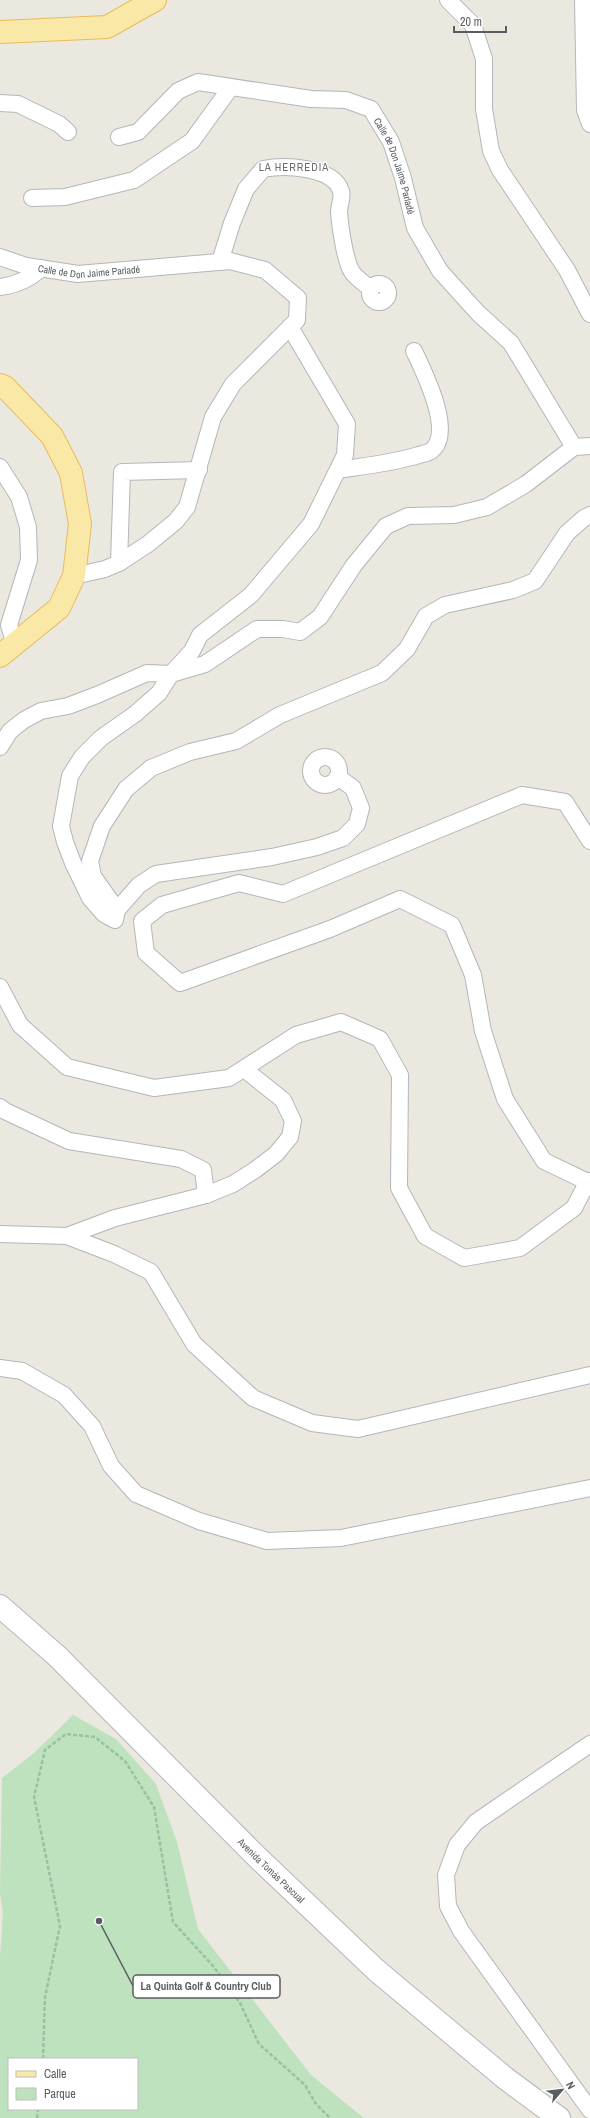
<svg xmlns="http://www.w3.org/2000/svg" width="590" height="2118" viewBox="0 0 590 2118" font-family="'Archivo Narrow',sans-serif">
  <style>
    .green { fill: #bee2bd; fill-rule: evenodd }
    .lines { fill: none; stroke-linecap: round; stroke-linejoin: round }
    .street-casing { stroke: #b3b6ba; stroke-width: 18 }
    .secondary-casing { stroke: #b4b7bc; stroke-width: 24 }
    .primary-casing { stroke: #e8bb5c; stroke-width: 24 }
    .path { stroke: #97c2a1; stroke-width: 2.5; stroke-dasharray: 4 2; stroke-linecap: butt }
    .street { stroke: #fff; stroke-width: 16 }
    .secondary { stroke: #fff; stroke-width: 22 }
    .primary { stroke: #fae9a6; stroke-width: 22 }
    .labels { text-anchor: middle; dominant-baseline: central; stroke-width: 3; stroke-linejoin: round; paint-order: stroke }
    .street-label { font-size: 10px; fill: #595c60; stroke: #fff }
    .neighbourhood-label { font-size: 11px; letter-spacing: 1px; fill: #6a6e72; stroke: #fff }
    .leader { fill: none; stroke: #595c60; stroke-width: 1.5 }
    .callout-dot { fill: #595c60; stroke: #fff; stroke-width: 1.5 }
    .callout { fill: #fff; stroke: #595c60; stroke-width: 1.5 }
    .callout-label { font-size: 11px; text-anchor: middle; font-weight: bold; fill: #595c60 }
  </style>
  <rect width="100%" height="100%" fill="#ebe8e0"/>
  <!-- green -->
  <path class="green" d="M73,1715L116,1739L156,1784L177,1842L198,1929L311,2075L364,2118H0V1956L3,1913L0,1894L2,1778L34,1753ZM9,2059H137V2109H9Z"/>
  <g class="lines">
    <defs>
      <g id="street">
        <path d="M448,0L473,25L484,59V109L491,151L500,170L567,270L590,314"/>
        <path d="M583,0L585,110L590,124"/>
        <path d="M0,103L18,104L59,124L68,132"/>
        <path id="s1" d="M119,137L138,132L178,91L198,82L311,99L346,100L371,109L391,142L403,178L415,228L440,271L478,313L511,343L574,447"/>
        <path d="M32,198L65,197L134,180L192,141L231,87"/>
        <path id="s2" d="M0,257L26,266L78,274L230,261L265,270L298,298L297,320L233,384L213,417L187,507L176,521L148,544L119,563L105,569L74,576"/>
        <path d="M220,262L232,223L246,189L263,169C283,165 333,166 341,191C343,197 339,206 339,212C340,226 345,261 352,272C356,278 365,284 371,289"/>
        <circle cx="379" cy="293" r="9"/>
        <path d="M0,287C16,285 29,280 41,268"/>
        <path d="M290,327L347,424L345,455L311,524L251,595L200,635L192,651L171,674L159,693L135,714L101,738L82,757L70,776L61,826L65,842L73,863L90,898L104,914L115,920L117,910L139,885L156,874L272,857L317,847L343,838L357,824L361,808L353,788L338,777"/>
        <path d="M0,467L19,497L28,527L29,560L9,625L15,645"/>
        <path d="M338,470C365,466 393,463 419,455C422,454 428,453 431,451C455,433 424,372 414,351"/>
        <path d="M119,563L122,472L199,470"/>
        <path d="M0,747L10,731L24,720L41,711L68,706L97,695L147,673L171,674L205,664L257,629H283L300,632L320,617L354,565L386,526L408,516L454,515L487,507L526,484L574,447L590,446"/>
        <circle cx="325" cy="771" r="14"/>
        <path d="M590,841L565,802L522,795L283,894L239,883L162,905L142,921L146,953L180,983L330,929L400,899L452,925L473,975L483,1031L505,1099L544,1161L590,1183"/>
        <path d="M117,910L93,876L90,861L102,826L126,789L151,768L190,752L236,741L280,715L382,673L407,649L426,616L445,605L513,590L535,581L567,533L584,518L590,515"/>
        <path d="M0,987L20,1025L67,1067L154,1088L229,1078L296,1035L341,1022L380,1039L400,1075L399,1188L425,1236L464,1258L520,1248L574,1208L588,1181"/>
        <path d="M0,1107L5,1111L69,1141L181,1159L203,1170L206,1195L115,1218L67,1236"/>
        <path d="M206,1195L233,1184L255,1170L276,1154L290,1137L293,1121L283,1100L244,1069"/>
        <path d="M0,1234L67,1236L114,1254L151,1272L194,1344L253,1398L312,1423L358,1429L590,1375"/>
        <path d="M0,1368L22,1371L64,1395L92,1426L111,1466L136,1494L199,1521L267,1541L341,1538L590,1488"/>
        <path d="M590,1744L476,1822L457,1845L446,1875L448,1906L461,1931L590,2110"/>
      </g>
      <g id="secondary">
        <path id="s3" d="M0,1606L57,1656L257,1857L376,1970L505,2078L559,2118"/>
      </g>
      <path id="primary" d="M0,32L107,27L155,0
        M0,385L5,387L52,436L71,473L80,524L74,576L59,608L0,656"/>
    </defs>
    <!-- street casing -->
    <use href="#street" class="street-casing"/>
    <!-- secondary casing -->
    <use href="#secondary" class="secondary-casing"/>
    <!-- primary casing -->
    <use href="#primary" class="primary-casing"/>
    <!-- path -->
    <path class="path" d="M43,2059L45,1997L60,1926L34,1797L45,1750L66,1734L95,1737L125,1761L154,1807L173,1922L214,1967L240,2003L259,2044L305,2085L316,2104L330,2118
      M37,2118L38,2109"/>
    <!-- street -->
    <use href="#street" class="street"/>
    <!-- secondary -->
    <use href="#secondary" class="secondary"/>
    <!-- primary -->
    <use href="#primary" class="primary"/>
  </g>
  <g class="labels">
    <!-- street labels -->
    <g class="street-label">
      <text stroke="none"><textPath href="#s1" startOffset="337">Calle de Don Jaime Parladé</textPath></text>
      <text stroke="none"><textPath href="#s2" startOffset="91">Calle de Don Jaime Parladé</textPath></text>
      <text stroke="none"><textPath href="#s3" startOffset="379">Avenida Tomás Pascual</textPath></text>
    </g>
    <!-- neighbourhood labels -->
    <g class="neighbourhood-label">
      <text x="294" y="167">LA HERREDIA</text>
    </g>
  </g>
  <!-- callouts -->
  <path class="leader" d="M99 1921L133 1986"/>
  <circle class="callout-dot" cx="99" cy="1921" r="4"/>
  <rect class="callout" x="133" y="1975" width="147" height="23" rx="4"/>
  <g class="callout-label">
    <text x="206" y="1990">La Quinta Golf &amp; Country Club</text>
  </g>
  <!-- legend -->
  <rect x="8" y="2058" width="130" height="52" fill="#ffffff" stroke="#bdbebf"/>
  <rect x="16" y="2071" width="20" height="6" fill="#fae9a6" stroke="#bdbebf"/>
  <text x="44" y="2078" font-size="12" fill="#595c60">Calle</text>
  <rect x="16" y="2088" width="20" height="12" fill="#bee2bd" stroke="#bdbebf"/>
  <text x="44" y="2098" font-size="12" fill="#595c60">Parque</text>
  <!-- north arrow -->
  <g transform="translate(562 2090) rotate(62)" stroke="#ffffff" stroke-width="3" paint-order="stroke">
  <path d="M0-3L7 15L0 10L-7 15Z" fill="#595c60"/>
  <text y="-6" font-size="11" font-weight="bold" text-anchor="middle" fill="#595c60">N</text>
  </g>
  <!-- scale -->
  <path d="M454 26v6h52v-6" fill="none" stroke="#595c60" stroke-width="2"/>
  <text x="460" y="26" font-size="12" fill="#595c60" stroke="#ffffff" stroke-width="3" paint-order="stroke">20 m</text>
</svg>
